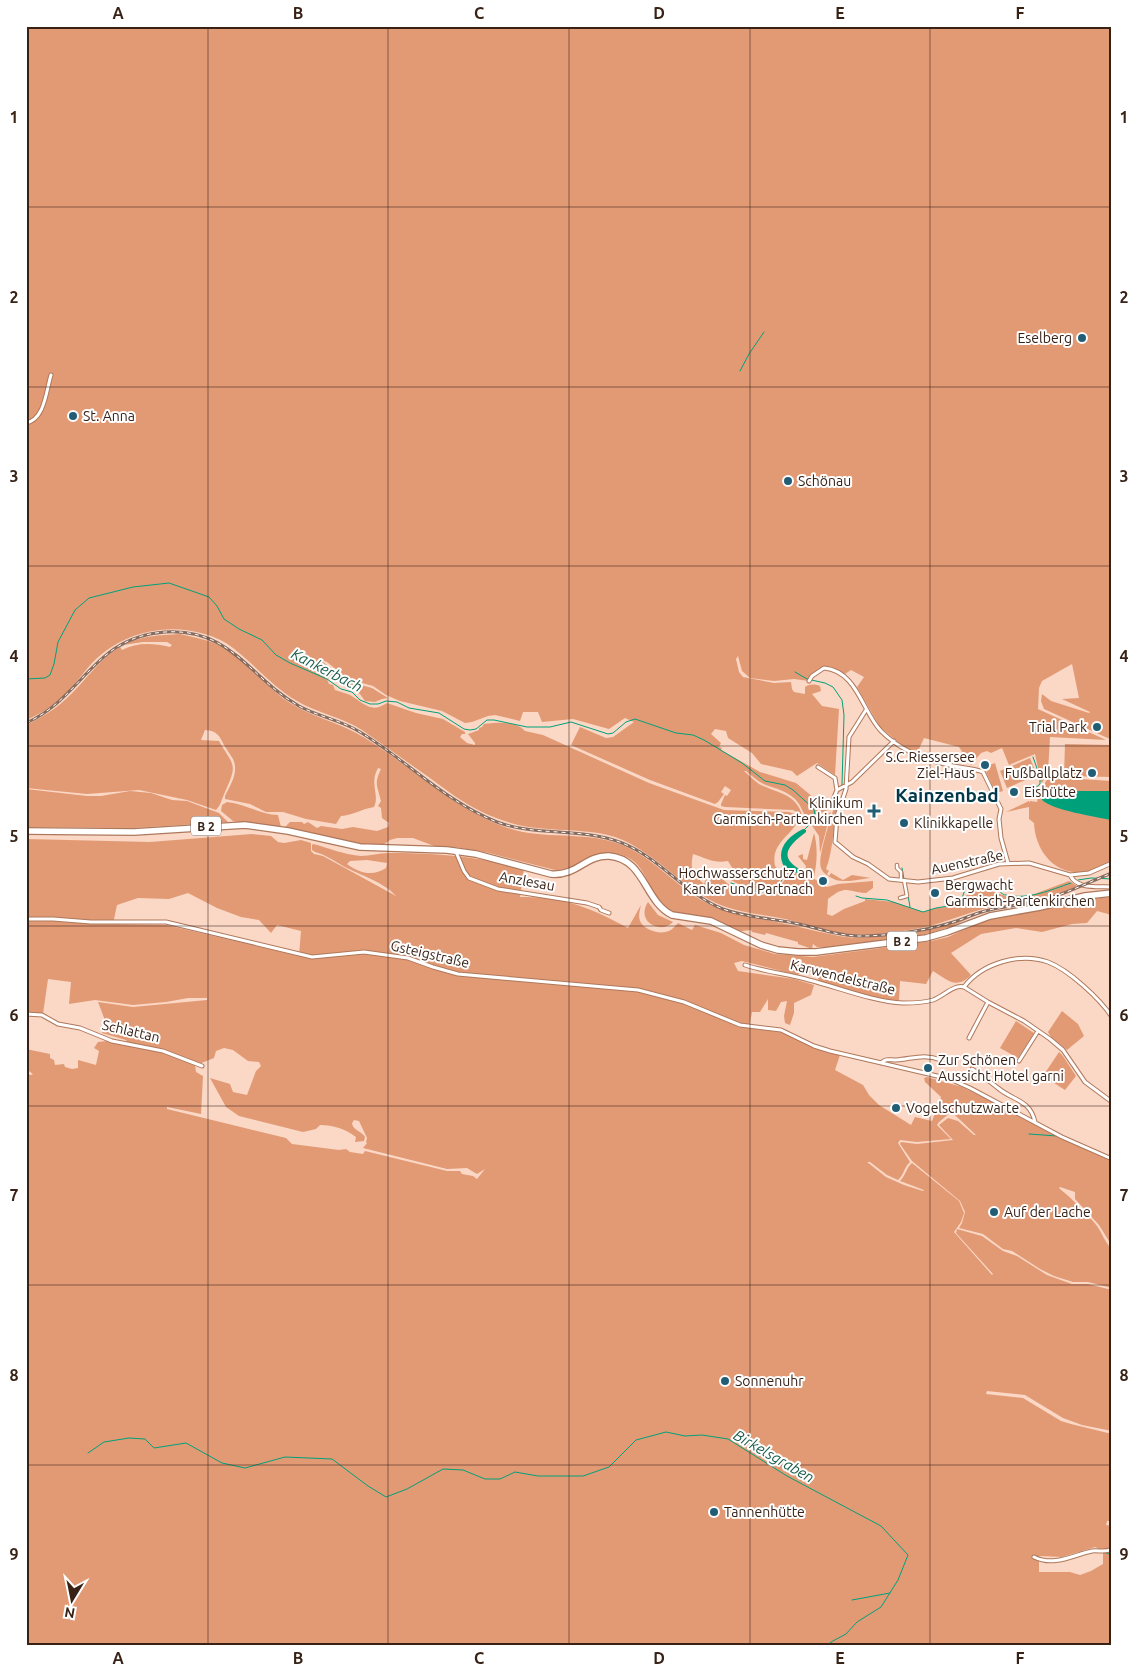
<svg xmlns="http://www.w3.org/2000/svg" width="1138" height="1672" viewBox="0 0 1138 1672" font-family="Ubuntu,sans-serif">
  <style>
    .green { fill: #e29a75; fill-rule: evenodd }
    .water { fill: #00a17a }
    .lines { fill: none; stroke-linecap: round; stroke-linejoin: round }
    .stream { stroke: #00a17a; stroke-width: 1 }
    .pedestrian-casing { stroke: #ae785b; stroke-width: 4.5 }
    .minor-casing { stroke: #ae785b; stroke-width: 5 }
    .primary-casing { stroke: #ae785b; stroke-width: 8 }
    .pedestrian { stroke: #fff; stroke-width: 2.5 }
    .minor { stroke: #fff; stroke-width: 3 }
    .primary { stroke: #fff; stroke-width: 5.5 }
    .rail-casing { stroke: #876b5d; stroke-width: 3 }
    .rail { stroke: #fff; stroke-width: 1; stroke-dasharray: 4; stroke-linecap: butt }
    .grid { fill: none; stroke: #382216; stroke-width: 1; stroke-opacity: 0.55 }
    .poi-dot { fill: #215d75; stroke: #fff; stroke-width: 2 }
    .labels { text-anchor: middle; dominant-baseline: central; stroke-width: 4; stroke-linejoin: round; paint-order: stroke }
    .shield { fill: #fff; stroke: #74645c; stroke-width: 1 }
    .shield-label { font-size: 12px; font-weight: bold; fill: #382216 }
    .poi-label { font-size: 14px; fill: #382216; stroke: #fff; text-anchor: start }
    .street-label { font-size: 14px; fill: #382216; stroke: #fff }
    .water-label { font-size: 15px; font-style: italic; fill: #195d48; stroke: #fff }
    .district-label { font-size: 19px; font-weight: bold; fill: #03384a; stroke: #fff }
    .neatline { fill: none; stroke: #382216; stroke-width: 2 }
    .grid-label { font-size: 16px; text-anchor: middle; font-weight: bold; fill: #382216 }
  </style>
  <rect width="100%" height="100%" fill="#fbd7c5"/>
  <!-- green -->
  <path class="green" d="M26,26H1112V740L1044,709L1041,701L1042,694L1051,701L1089,713L1090,712L1062,699L1079,698L1072,664L1042,681L1039,688L1038,709L1106,740L1050,737L1048,772L1042,783L1038,777L1039,773L1035,754L1009,765L1002,748L991,753L987,751L981,753L971,765L959,747L924,738L919,749L910,752L880,727L857,687L864,677L851,670L845,674C830,665 818,662 809,681L794,679L774,681L750,678L742,671L738,656L736,659L739,672L743,677L774,683L791,682L792,689L794,692L805,694V687C810,684 814,684 820,686L821,691L812,694L822,706L839,709L835,775L817,763L797,776L792,771L761,764L752,753L728,738L726,731L715,729L711,734L721,743L719,747L722,748L721,750L760,772L796,783L826,808L828,810L816,815L810,823C803,815 802,806 795,799C786,791 777,789 766,785C758,782 752,776 746,771H744C749,775 753,780 759,784C776,793 796,793 802,815L793,810L725,807L721,806V804L725,795L727,796L731,790L725,786L721,792L724,794L718,802L715,804L650,780L571,745L580,727L606,738L613,737L634,722L625,718L609,729L573,719L542,722L538,712H523L520,721L495,715L488,716L472,722L465,723L442,711L400,701L386,695L373,686L355,681L344,676L327,662L319,659L343,677L354,683L372,688L388,698L382,699L375,702L365,701L360,694L349,688L344,687L330,676L327,679L329,684L333,685L335,690C340,692 346,693 350,695C364,703 371,714 387,703L416,713L443,719L465,732V734H462L460,737L467,743L475,745V743L468,734L479,730V728L482,727L484,724C497,722 517,721 525,731L543,735L649,783L724,810L789,812L800,816C795,835 770,841 775,866L783,875L775,889C759,893 745,888 731,880L734,871L728,861C714,864 706,858 693,854C690,869 692,873 704,884L707,876L716,873L728,884L762,895L777,891L785,879L787,878L786,872L802,874L805,873L827,887L838,884L873,881V888L866,893C846,892 847,884 828,899L827,914L832,916L844,909L865,901V899L894,902L923,912L936,908L954,906L967,895L969,889L976,890L983,888L1008,897L1007,896H1029L1069,881L1077,886C1056,898 1030,902 1007,906L1006,904C976,908 950,922 921,928C898,932 873,936 850,934C828,932 807,924 785,919C761,914 738,913 716,903C679,885 654,851 615,837C593,830 571,831 549,829C525,828 502,822 480,811C462,802 446,790 430,778C407,762 385,746 362,730C342,717 317,713 297,701C273,687 255,665 233,648C214,633 184,627 160,630C137,632 113,643 96,659C84,671 75,685 63,697C52,707 40,714 26,720Z
    M180,634C197,638 215,641 230,651C254,668 271,693 297,707C319,719 343,724 365,738C412,767 453,808 505,827C542,841 584,830 622,845C653,858 673,883 701,900C727,915 753,917 781,923C803,927 824,934 846,937C860,939 875,936 889,935C918,931 944,927 971,917C926,942 877,939 828,947H817L813,944L812,949L798,944V942L766,933L765,935L752,932L751,930C747,930 741,932 736,930C728,927 720,922 712,919C697,914 680,918 667,909C644,891 649,854 609,853C589,853 577,868 559,871L489,853L456,847H437L413,838H397L390,840L383,845L359,844L285,827L290,822H302L304,824L308,822L317,828L321,826L342,829L353,827L377,831L388,827L389,823L382,818L381,808L378,806L381,801C377,785 374,784 381,769L378,768C369,784 380,795 374,807C362,809 353,815 341,816L336,824L306,819L283,812H266L250,804L225,799V796C231,784 239,772 233,759C230,754 227,750 224,745C219,735 217,731 205,730L201,740L219,741C234,767 238,763 225,792C222,798 221,805 216,810L187,800L139,790L87,794L26,788V725C41,718 54,710 66,699C85,682 97,661 120,647L122,650C137,642 153,643 170,647L172,645L167,642H143L123,645C141,636 159,635 180,634Z
    M1065,744L1112,745V777L1064,776Z
    M1030,758L1037,775L1007,788L1000,771Z
    M995,763L1003,791L996,793L986,772L990,769L989,765Z
    M1048,777L1112,781V861C1102,866 1093,871 1083,872C1053,875 1035,849 1034,823L1029,819V807L1006,812L1029,801V803L1030,801L1037,802C1039,792 1044,786 1048,777Z
    M26,789L87,796H101L130,791L151,793L172,800L187,801L219,813L228,822L133,828L26,827Z
    M227,802C245,804 260,814 278,815L281,827L241,823L233,821L221,811L222,805Z
    M839,806C832,827 834,848 826,869L829,871L827,874L829,876L831,873L843,880L852,875L871,878C861,879 847,883 836,880C831,878 822,873 821,868C817,858 831,819 834,807Z
    M831,812L820,853L819,836L811,824Z
    M814,833C818,847 817,863 814,877L805,872L806,866L798,856L803,854V859L807,860Z
    M252,834L271,836L278,842L284,843L301,840L311,843V851L314,854L323,856L396,896C384,882 360,875 343,866C333,860 326,855 315,852L312,850V845L313,844C329,848 345,855 361,856C370,856 379,853 388,853C434,853 480,856 524,869L520,897C563,896 591,908 628,928L641,905C640,910 638,915 640,921C644,930 659,935 669,931C672,930 675,926 678,923L692,930L695,925L721,933L744,945L775,954L813,957L927,942L948,937L987,919L1041,910L1090,899L1112,897V917L1108,914L1097,911L1087,923L1072,924L1042,932L1016,928L981,934L951,953L971,975C956,990 948,980 933,971L926,984L900,981L899,1001L880,999L819,981L816,973L804,971L797,975L742,961L734,963L738,971L794,979L814,985L811,995L794,1003V1013L790,1025L785,1023L784,1016L787,1001L781,1002L776,1011L768,1010V999L760,1012H752L749,1028L780,1032L840,1055L835,1070L863,1085L869,1095L879,1105L911,1125L915,1117L932,1121L939,1103L950,1113L939,1122L937,1125L951,1139L917,1142L900,1140L898,1143L910,1162C904,1167 904,1175 898,1180L887,1175L870,1162H867L886,1177L904,1185L923,1191L924,1190L900,1181C906,1175 906,1168 912,1163L959,1201L964,1213L961,1222L954,1232L992,1275L993,1274L956,1233L957,1229L982,1236L1003,1251L1017,1256L1047,1275L1072,1284H1088L1112,1290V1431L1082,1425L1063,1418L1025,1395L987,1391L986,1394L1023,1398L1061,1421L1071,1424L1112,1434V1498L1110,1500L1112,1516L1109,1521H1107L1106,1525L1112,1526V1549L1104,1551L1095,1547L1062,1557L1039,1556V1572H1070L1080,1575L1091,1571L1103,1564V1552L1109,1554L1110,1564H1112V1646H26V1074L31,1075L33,1074L26,1069V1049L50,1054V1058L54,1060L55,1065L64,1064L65,1067L72,1069L78,1068V1060L96,1065L99,1051L94,1048L98,1042L107,1041L162,1051L195,1065L196,1072L203,1076L201,1114L167,1107V1109L286,1138L292,1144L339,1150L346,1149L350,1152L363,1154L365,1151L447,1171H460L462,1174L473,1176L477,1179L485,1169L477,1174L467,1168L447,1169L363,1148L367,1143L366,1142L367,1138L359,1121L354,1120L352,1123C353,1131 362,1131 365,1137L364,1141L355,1142L356,1137C346,1129 333,1125 320,1125L316,1129L303,1132L239,1116L226,1107L210,1078L230,1084L233,1092L247,1095L256,1071L261,1066L259,1062L248,1061L233,1050L224,1048L216,1051L214,1058L199,1064L163,1049L127,1042L126,1040L102,1033L106,1023L98,1002L133,1007L207,1000V998H188L166,1002L133,1005L95,1000L69,1004L71,982L48,979L43,1014L26,1012V921L85,920L53,918H26V839L150,842ZM367,860L387,863L386,868C373,877 359,873 347,864L350,861ZM188,893L217,908L241,917L259,920L271,933L277,925L301,931L299,956L166,925L113,924L117,905L138,898L169,899Z
    M648,902L658,915L673,922C661,935 635,922 648,902Z
    M1062,1011L1078,1024L1084,1036L1067,1050L1051,1037L1048,1032Z
    M1016,1021L1034,1033L1018,1058L1000,1048Z
    M1059,1052L1063,1056L1076,1076L1065,1090L1043,1076Z
    M927,1077L962,1087L1112,1161V1246L1099,1225L1075,1199V1192L1060,1187L1059,1188C1072,1199 1086,1212 1097,1226C1102,1233 1105,1242 1112,1250V1288L1088,1282H1073L1054,1276L1040,1269L1012,1251L1003,1249L983,1234L959,1228L962,1223L965,1212L960,1201L912,1161L900,1144L901,1142L917,1144L953,1140L939,1125L948,1118L958,1121L974,1135H976L940,1101L941,1097L925,1082L924,1078Z"/>
  <!-- water -->
  <path class="water" d="M1049,791H1112V820C1096,817 1052,810 1042,800L1043,794Z
    M803,829L806,830V832C789,845 777,857 801,870L800,873L788,872C773,855 784,838 803,829Z"/>
  <g class="lines">
    <!-- stream -->
    <path class="stream" d="M740,371L749,354L764,332
      M795,672L807,679L825,683L833,687L842,700L844,715L842,785
      M26,679L45,678L50,675L54,664L58,642L75,610L89,598L133,587L169,583L209,597L217,606L224,619L239,629L262,640L276,655L290,663L327,679L341,689L352,692L360,700L370,704H378L386,701L397,702L409,708L439,713L464,729L470,730L476,729L487,720H494L527,727H550L571,722L608,734L613,733L626,722L635,719L676,733L693,735L704,740L742,763L765,781L785,785L793,790L814,809L815,816
      M1032,791L1040,784V777L1033,757
      M803,831L813,821
      M902,868L904,879
      M1078,880L1091,878L1112,879
      M731,883C747,888 759,896 776,889L782,880
      M908,895L910,907
      M856,896L862,898L887,900L923,912L936,908L954,905L962,898L966,887C976,885 988,884 997,889C1000,891 1002,895 1006,895C1029,900 1050,890 1071,883
      M1029,1134L1057,1136
      M88,1453L104,1442L129,1438L145,1439L154,1448L186,1443L222,1463L245,1468L285,1457L332,1459L368,1486L386,1497L407,1489L443,1469L463,1470L485,1479H500L515,1472L538,1476H583L609,1467L636,1440L666,1432L685,1436L702,1435L728,1439L787,1476L881,1526L908,1555L898,1580L881,1607L857,1622L846,1634L831,1642L828,1646
      M1104,1552L1109,1554L1112,1552
      M852,1600L890,1593"/>
    <defs>
      <path id="pedestrian" d="M897,865V868L901,872V880
        M900,898L907,896L904,880"/>
      <path id="minor" d="M26,423C45,419 46,391 51,375
        M809,681L812,676L824,668C857,671 862,711 881,731C899,749 924,760 949,765C960,768 973,768 983,772L1001,809L999,819L1001,838L1008,863
        M866,710L849,737L846,789L837,816L835,842L853,857L868,864L889,879L918,882L953,878L999,864L1029,863L1070,875L1089,873L1112,863
        M818,767L835,778L837,790
        M831,805L837,790L852,782L894,741
        M456,852L464,871L469,878L498,889L587,903L599,907L601,910L609,913
        M1070,875C1077,890 1098,886 1112,887
        M26,919H53L91,922H166L312,957L364,952L408,958L433,967L458,974L638,990L684,1002L740,1025L781,1030L814,1046L830,1051L950,1079L970,1088L1062,1137L1112,1159
        M745,965C766,972 788,974 809,980C837,987 874,1002 903,1003C913,1003 924,1003 933,1000C944,996 954,984 964,987
        M964,987L988,1002L1024,1021L1050,1039L1063,1050L1085,1082L1112,1102
        M964,987C982,963 1020,952 1048,962C1069,970 1100,999 1112,1017
        M26,1014L42,1015L58,1024L80,1028L112,1041L163,1051L202,1066
        M969,1038L988,1002
        M1019,1061L1038,1031
        M881,1063C886,1058 890,1060 896,1060C912,1059 924,1053 941,1060
        M972,1069C981,1075 989,1081 998,1088C1013,1101 1030,1099 1035,1122
        M1034,1557C1054,1567 1073,1555 1092,1551C1099,1550 1105,1553 1112,1549"/>
      <path id="primary" d="M26,831L134,832L245,825L288,831L360,847L447,850L476,854L551,874C578,876 585,855 609,856C645,859 644,901 672,915L711,921L761,945L778,950L798,952H816L926,938L947,932L990,916L1040,907L1085,896L1112,893"/>
    </defs>
    <!-- pedestrian casing -->
    <use href="#pedestrian" class="pedestrian-casing"/>
    <!-- minor casing -->
    <use href="#minor" class="minor-casing"/>
    <!-- primary casing -->
    <use href="#primary" class="primary-casing"/>
    <!-- pedestrian -->
    <use href="#pedestrian" class="pedestrian"/>
    <!-- minor -->
    <use href="#minor" class="minor"/>
    <!-- primary -->
    <use href="#primary" class="primary"/>
    <defs>
      <path id="rail" d="M26,723C84,697 93,637 165,632C232,628 249,678 299,706C319,717 341,720 360,732C406,760 446,802 497,822C538,837 582,827 622,843C660,858 685,894 723,909C745,917 767,918 789,922C813,926 835,936 860,936C886,936 925,931 950,923C962,920 973,914 985,911C1004,906 1025,905 1044,900C1067,893 1089,882 1112,873"/>
    </defs>
    <!-- rail casing -->
    <use href="#rail" class="rail-casing"/>
    <!-- rail -->
    <use href="#rail" class="rail"/>
  </g>
  <!-- grid -->
  <path class="grid" d="M208,26V1646M388,26V1646M569,26V1646M750,26V1646M930,26V1646M26,207H1112M26,387H1112M26,566H1112M26,746H1112M26,926H1112M26,1106H1112M26,1285H1112M26,1465H1112"/>
  <!-- markers -->
  <g class="poi-dot">
    <circle cx="1082" cy="338" r="5"/>
    <circle cx="73" cy="416" r="5"/>
    <circle cx="788" cy="481" r="5"/>
    <circle cx="1097" cy="727" r="5"/>
    <circle cx="985" cy="765" r="5"/>
    <circle cx="1092" cy="773" r="5"/>
    <circle cx="1014" cy="792" r="5"/>
    <path d="M871.5 803.5h5v5h5v5h-5v5h-5v-5h-5v-5h5z"/>
    <circle cx="904" cy="823" r="5"/>
    <circle cx="823" cy="881" r="5"/>
    <circle cx="935" cy="893" r="5"/>
    <circle cx="928" cy="1068" r="5"/>
    <circle cx="896" cy="1108" r="5"/>
    <circle cx="994" cy="1212" r="5"/>
    <circle cx="725" cy="1381" r="5"/>
    <circle cx="714" cy="1512" r="5"/>
  </g>
  <g class="labels">
    <!-- shield labels -->
    <g class="shield">
      <rect x="191" y="816.5" width="30" height="19" rx="4"/>
      <rect x="887" y="931.5" width="30" height="19" rx="4"/>
    </g>
    <g class="shield-label">
      <text x="206" y="826">B 2</text>
      <text x="902" y="941">B 2</text>
    </g>
    <!-- poi labels -->
    <g class="poi-label">
      <text x="1072" y="338" text-anchor="end">Eselberg</text>
      <text x="83" y="416">St. Anna</text>
      <text x="798" y="481">Schönau</text>
      <text x="1087" y="727" text-anchor="end">Trial Park</text>
      <text x="975" y="757" text-anchor="end">S.C.Riessersee<tspan x="975" dy="16">Ziel-Haus</tspan></text>
      <text x="1082" y="773" text-anchor="end">Fußballplatz</text>
      <text x="1024" y="792">Eishütte</text>
      <text x="863" y="803" text-anchor="end">Klinikum<tspan x="863" dy="16">Garmisch-Partenkirchen</tspan></text>
      <text x="914" y="823">Klinikkapelle</text>
      <text x="813" y="873" text-anchor="end">Hochwasserschutz an<tspan x="813" dy="16">Kanker und Partnach</tspan></text>
      <text x="945" y="885">Bergwacht<tspan x="945" dy="16">Garmisch-Partenkirchen</tspan></text>
      <text x="938" y="1060">Zur Schönen<tspan x="938" dy="16">Aussicht Hotel garni</tspan></text>
      <text x="906" y="1108">Vogelschutzwarte</text>
      <text x="1004" y="1212">Auf der Lache</text>
      <text x="735" y="1381">Sonnenuhr</text>
      <text x="724" y="1512">Tannenhütte</text>
    </g>
    <!-- street labels -->
    <g class="street-label">
      <text transform="translate(967 862) rotate(-12)">Auenstraße</text>
      <text transform="translate(527 881) rotate(10)">Anzlesau</text>
      <text transform="translate(430 954) rotate(13)">Gsteigstraße</text>
      <text transform="translate(843 977) rotate(14)">Karwendelstraße</text>
      <text transform="translate(131 1031) rotate(13)">Schlattan</text>
    </g>
    <!-- water labels -->
    <g class="water-label">
      <text transform="translate(327 670) rotate(27)">Kankerbach</text>
      <text transform="translate(774 1456) rotate(30)">Birkelsgraben</text>
    </g>
    <!-- district labels -->
    <g class="district-label">
      <text x="947" y="795">Kainzenbad</text>
    </g>
  </g>
  <!-- border -->
  <rect width="1138" height="1672" fill="none" stroke="#ffffff" stroke-width="55"/>
  <!-- north arrow -->
  <g transform="translate(72 1600) rotate(190)" stroke="#ffffff" stroke-width="4" paint-order="stroke">
  <path d="M0-4L9 19L0 12L-9 19Z" fill="#382216"/>
  <text y="-8" font-size="14" font-weight="bold" text-anchor="middle" fill="#382216">N</text>
  </g>
  <rect x="28" y="28" width="1082" height="1616" class="neatline"/>
  <g class="grid-label">
    <text x="118" y="19">A</text>
    <text x="298" y="19">B</text>
    <text x="479" y="19">C</text>
    <text x="659" y="19">D</text>
    <text x="840" y="19">E</text>
    <text x="1020" y="19">F</text>
    <text x="14" y="123">1</text>
    <text x="1124" y="123">1</text>
    <text x="14" y="303">2</text>
    <text x="1124" y="303">2</text>
    <text x="14" y="482">3</text>
    <text x="1124" y="482">3</text>
    <text x="14" y="662">4</text>
    <text x="1124" y="662">4</text>
    <text x="14" y="842">5</text>
    <text x="1124" y="842">5</text>
    <text x="14" y="1021">6</text>
    <text x="1124" y="1021">6</text>
    <text x="14" y="1201">7</text>
    <text x="1124" y="1201">7</text>
    <text x="14" y="1381">8</text>
    <text x="1124" y="1381">8</text>
    <text x="14" y="1560">9</text>
    <text x="1124" y="1560">9</text>
    <text x="118" y="1664">A</text>
    <text x="298" y="1664">B</text>
    <text x="479" y="1664">C</text>
    <text x="659" y="1664">D</text>
    <text x="840" y="1664">E</text>
    <text x="1020" y="1664">F</text>
  </g>
</svg>
